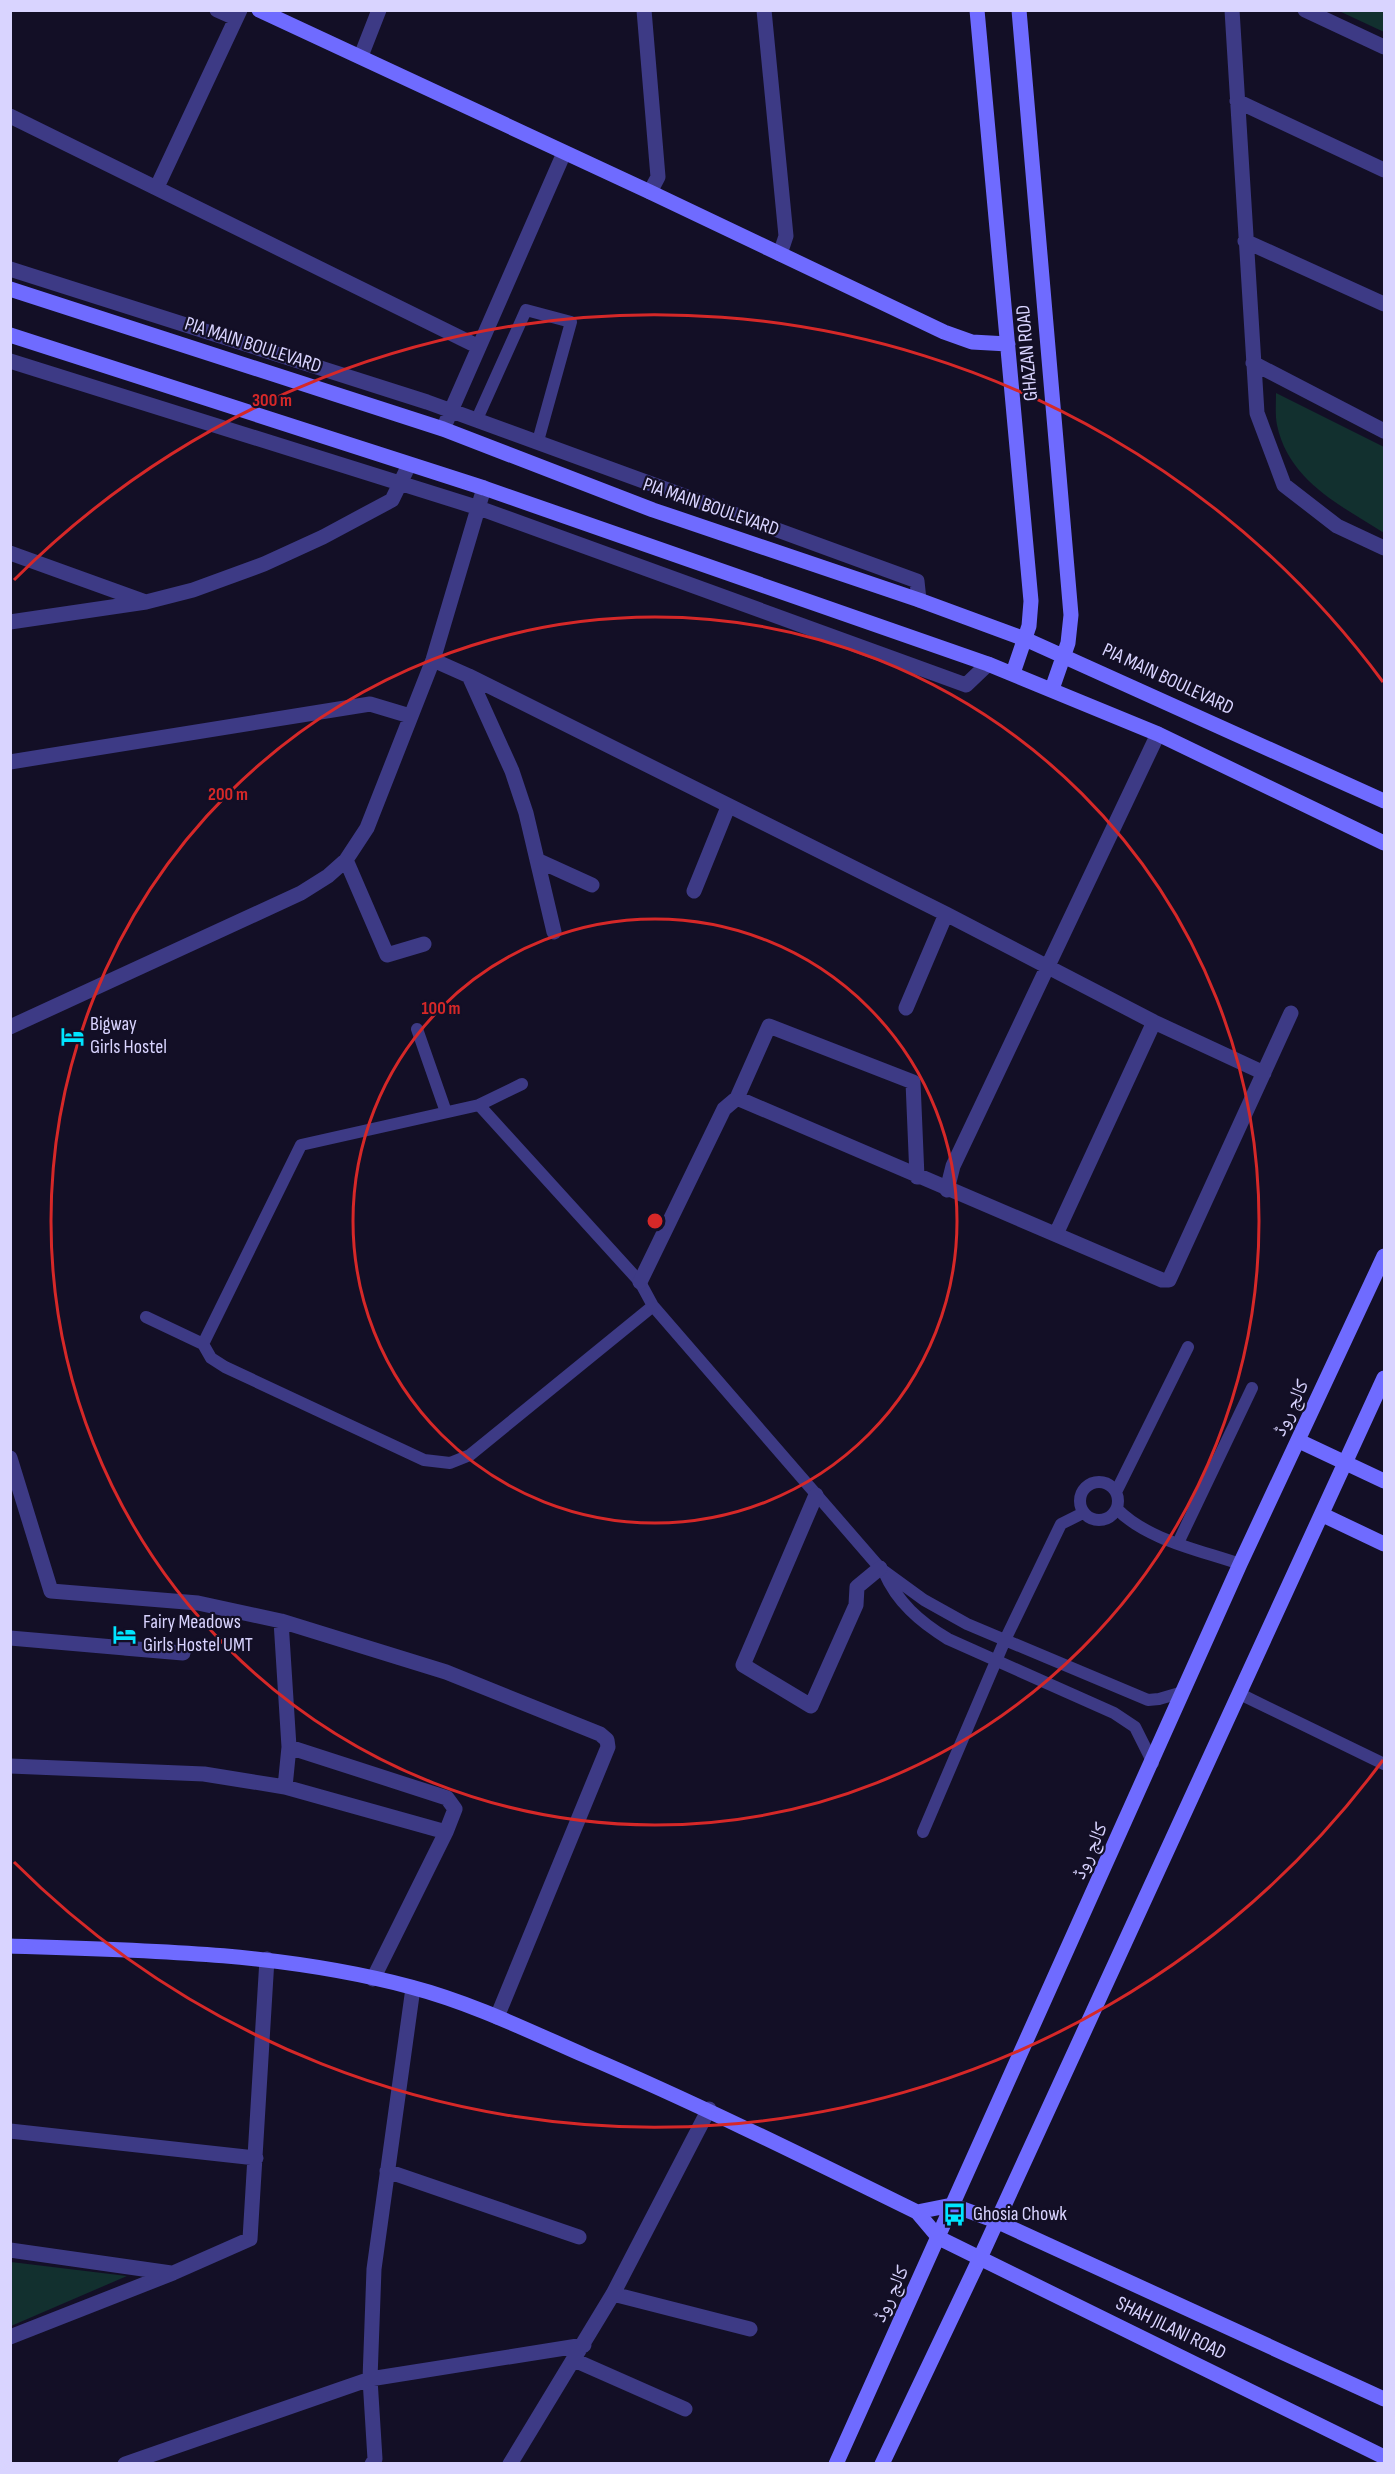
<svg xmlns="http://www.w3.org/2000/svg" width="1395" height="2474" viewBox="0 0 1395 2474" font-family="'Sofia Sans Condensed','Noto Naskh Arabic',sans-serif">
  <style>
    .green { fill: #12302f }
    .lines { fill: none; stroke-linecap: round; stroke-linejoin: round }
    .lane { stroke: #3d3a85; stroke-width: 12 }
    .street { stroke: #3d3a85; stroke-width: 15 }
    .secondary { stroke: #6f6bff; stroke-width: 15 }
    .ring { fill: none; stroke: #d62828; stroke-width: 3 }
    .labels { text-anchor: middle; dominant-baseline: central; stroke-width: 4.5; stroke-linejoin: round; paint-order: stroke }
    .street-label { font-size: 20px; fill: #d9d4ff; stroke: #130f26 }
    .poi-label { font-size: 20px; fill: #d9d4ff; stroke: #130f26; text-anchor: start }
    .centre { fill: #d62828; stroke: #130f26; stroke-width: 3 }
    .ring-label { font-size: 18px; text-anchor: middle; font-weight: bold; fill: #d62828; stroke: #130f26; stroke-width: 4.5; stroke-linejoin: round; paint-order: stroke }
  </style>
  <rect width="100%" height="100%" fill="#130f26"/>
  <!-- green -->
  <path class="green" d="M1339,11H1384V32Z
    M1276,393L1384,447V533C1340,505 1289,481 1277,425C1275,415 1276,403 1276,393Z
    M11,2262L127,2276L11,2326Z"/>
  <g class="lines">
    <!-- lane -->
    <path class="lane" d="M477,419L526,310L571,322L538,441
      M417,1029L446,1112
      M522,1084L479,1105L640,1282L653,1306L880,1568L924,1600L967,1624L1148,1700L1159,1699L1183,1692
      M146,1317L203,1344L211,1358L225,1367L424,1460L450,1463L470,1455L653,1306
      M203,1344L301,1145L479,1105
      M1080 1501a19 19 0 1 1 38 0a19 19 0 1 1-38 0Z
      M1116,1492L1188,1347
      M1117,1509C1147,1540 1200,1550 1240,1564
      M1178,1543L1252,1388
      M884,1572C897,1602 920,1622 948,1639L1114,1713L1135,1727L1153,1763
      M1240,1694L1384,1764
      M923,1832L1005,1640L1061,1524L1083,1513"/>
    <!-- street -->
    <path class="street" d="M217,10L235,18
      M644,10L658,177L650,192
      M764,10L786,236L780,254
      M1232,10L1257,413L1284,485L1337,526L1384,548
      M1305,10L1384,47
      M361,56L379,10
      M1237,101L1384,170
      M10,116L479,347L443,429
      M157,187L240,10
      M1245,241L1384,304
      M10,269L427,402L917,581L919,600
      M479,347L564,153
      M10,361L479,508L966,685L988,664
      M1253,363L1384,431
      M10,553L143,601
      M10,622L146,602L193,590L264,564L323,537L392,500L409,465
      M433,660L469,676L512,771L526,813L554,932
      M469,676L946,914L1154,1022L1264,1073
      M10,762L370,704L410,716
      M346,860L387,955L424,944
      M537,860L592,885
      M694,891L728,807
      M906,1008L946,914
      M10,1027L301,893L328,876L346,860L367,828L433,660L484,488
      M737,1098L1162,1280H1169L1291,1013
      M947,1190L953,1166L1158,734
      M1056,1234L1154,1022
      M640,1282L724,1109L737,1098L769,1026L913,1082L917,1177
      M10,1458L51,1591L198,1603L281,1621L289,1747L285,1787
      M816,1495L743,1665L811,1706L856,1605L857,1587L880,1568
      M281,1621L446,1672L600,1734L607,1740L608,1747L497,2017
      M10,1638L183,1653L124,1648
      M289,1747L447,1798L455,1809L446,1832L373,1979
      M10,1766L204,1774L285,1787L446,1832
      M10,2131L256,2158
      M387,2171L579,2237
      M10,2250L171,2273
      M613,2294L750,2329
      M10,2337L173,2273L250,2239L267,1959
      M574,2360L685,2409
      M125,2464L370,2379L584,2345
      M372,2464L375,2459L370,2379L374,2269L413,1988
      M510,2464L613,2294L709,2109"/>
    <!-- secondary -->
    <path class="secondary" d="M259,10L650,192L944,332L972,342L1008,344
      M977,10L1031,601L1029,626L1013,673
      M1019,10L1071,615L1068,643L1052,689
      M10,289L443,429L653,510L919,600L1025,639L1384,801
      M10,335L484,488L988,664L1158,734L1384,843
      M1299,1441L1384,1481
      M1323,1515L1384,1544
      M10,1946C145,1950 280,1952 411,1987C472,2003 529,2031 586,2056C698,2104 807,2158 917,2212L939,2238L1384,2457
      M917,2212L952,2205L996,2221L1384,2399
      M836,2464L1240,1564L1384,1256
      M882,2464L980,2258L1384,1378"/>
  </g>
  <!-- distance rings -->
  <g class="ring">
    <circle cx="655" cy="1221" r="302"/>
    <circle cx="655" cy="1221" r="604"/>
    <path d="M1383 1760A906 906 0 0 1 14 1862M14 580A906 906 0 0 1 1383 682"/>
  </g>
  <!-- icons -->
  <defs>
    <symbol id="hotel-bare" viewBox="-9 -9 18 18"><path d="M-6-4.5h1.5V1H6V5H4.5V3h-9V5H-6ZM-4 0a1.8 1.8 0 1 1 3.6 0ZM.5 0V-2.5h3Q6-2.5 6 0Z" fill="#00e5ff" stroke="#130f26" stroke-width="2.5" paint-order="stroke"/></symbol>
    <symbol id="bus-bare" viewBox="-9 -9 18 18"><path d="M-5-6H5V4H4V6H2V4H-2V6H-4V4H-5ZM-3.5-4V0h7V-4ZM-3.5 1.2v1.5H-2V1.2ZM2 1.2v1.5H3.5V1.2Z" fill="#00e5ff" stroke="#130f26" stroke-width="2.5" paint-order="stroke"/></symbol>
  </defs>
  <g fill-rule="evenodd">
    <use href="#hotel-bare" x="56" y="1020" width="33" height="33"/>
    <use href="#hotel-bare" x="108" y="1618" width="33" height="33"/>
    <use href="#bus-bare" x="938" y="2198" width="33" height="33"/>
  </g>
  <g class="labels">
    <!-- street labels -->
    <g class="street-label">
      <text transform="translate(253 345) rotate(18)">PIA MAIN BOULEVARD</text>
      <text transform="translate(1027 353) rotate(-95)">GHAZAN ROAD</text>
      <text transform="translate(711 507) rotate(19)">PIA MAIN BOULEVARD</text>
      <text transform="translate(1168 679) rotate(25)">PIA MAIN BOULEVARD</text>
      <text transform="translate(1291 1408) rotate(-65)">کالج روڈ</text>
      <text transform="translate(1090 1851) rotate(-66)">کالج روڈ</text>
      <text transform="translate(891 2294) rotate(-65)">کالج روڈ</text>
      <text transform="translate(1171 2328) rotate(26)">SHAH JILANI ROAD</text>
    </g>
    <!-- poi labels -->
    <g class="poi-label">
      <text x="90" y="1024">Bigway<tspan x="90" dy="23">Girls Hostel</tspan></text>
      <text x="143" y="1622">Fairy Meadows<tspan x="143" dy="23">Girls Hostel UMT</tspan></text>
      <text x="973" y="2214">Ghosia Chowk</text>
    </g>
  </g>
  <circle cx="655" cy="1221" r="9" class="centre"/>
  <g class="ring-label">
    <text x="272" y="406">300 m</text>
    <text x="228" y="800">200 m</text>
    <text x="441" y="1014">100 m</text>
  </g>
  <!-- border -->
  <rect width="1395" height="2474" fill="none" stroke="#d9d4ff" stroke-width="24"/>
</svg>
